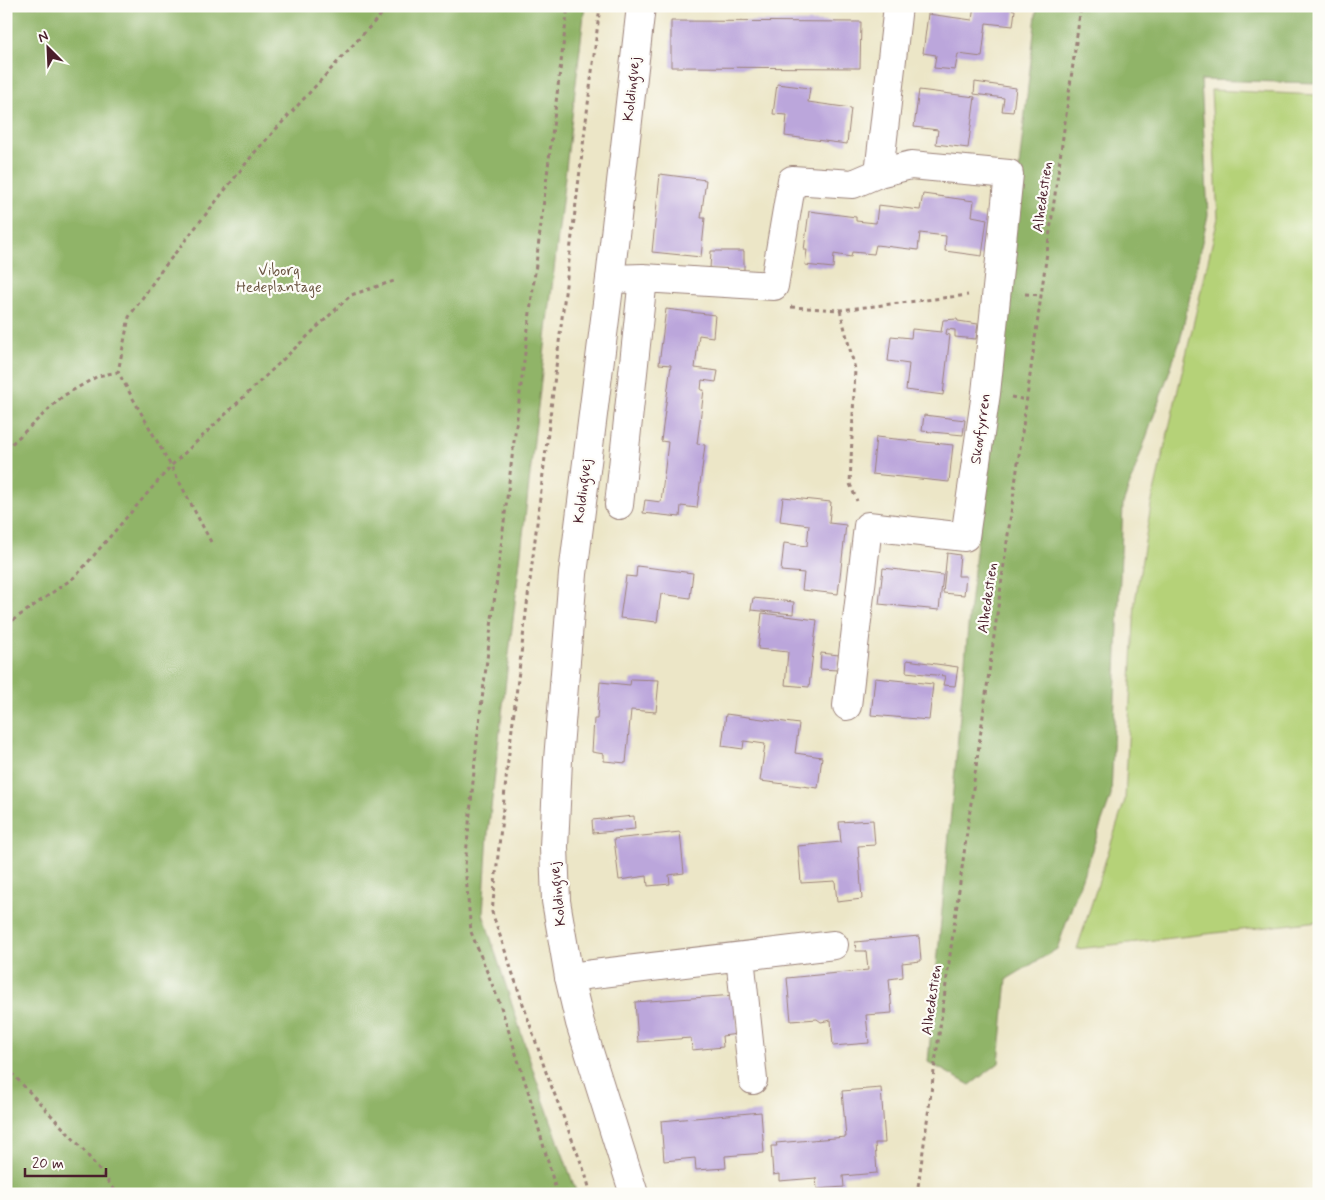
<svg xmlns="http://www.w3.org/2000/svg" width="1325" height="1200" viewBox="0 0 1325 1200" font-family="Mynerve,sans-serif">
  <style>
    .green { fill: #b5d278; stroke: #807852 }
    .forest { fill: #90b468; stroke: #6d6a4a }
    .building { fill: #bba6db }
    .lines { fill: none; stroke-linecap: round; stroke-linejoin: round }
    .minor-casing { stroke: #9b8279; stroke-width: 30 }
    .tertiary-casing { stroke: #9b8279; stroke-width: 30 }
    .path { stroke: #9b8279; stroke-width: 3; stroke-dasharray: 4 4; stroke-linecap: butt }
    .minor { stroke: #fff; stroke-width: 28 }
    .tertiary { stroke: #fff; stroke-width: 28 }
    .labels { text-anchor: middle; dominant-baseline: central; stroke-width: 4.5; stroke-linejoin: round; paint-order: stroke }
    .street-label { font-size: 15px; fill: #4a1f2b; stroke: #fdfcf7 }
    .park-label { font-size: 15px; fill: #6a5542; stroke: #fdfcf7 }
  </style>
  <rect width="100%" height="100%" fill="#fdfcf7"/>
  <filter id="ink" filterUnits="userSpaceOnUse"><feTurbulence type="fractalNoise" baseFrequency=".02" numOctaves="2"/><feDisplacementMap in="SourceGraphic" scale="10" xChannelSelector="R" yChannelSelector="G"/><feConvolveMatrix kernelMatrix="1 2 1 2 8 2 1 2 1" color-interpolation-filters="sRGB"/></filter>
  <filter id="wash" filterUnits="userSpaceOnUse"><feTurbulence type="fractalNoise" baseFrequency=".0096" numOctaves="4" result="noise"/><feDisplacementMap in="SourceGraphic" scale="20" xChannelSelector="R" yChannelSelector="G"/><feGaussianBlur stdDeviation="1.12" result="paint"/><feColorMatrix in="noise" values="0 0 0 0 0 0 0 0 0 0 0 0 0 0 0 0 0 1.4 0 .05"/><feComposite in="paint" operator="in"/></filter>
  <g filter="url(#wash)">
    <rect width="100%" height="100%" fill="#ece6c7"/>
    <!-- green -->
    <path class="green" d="M1211,90L1319,95V921L1077,949L1125,800L1135,602L1151,505L1218,218Z"/>
    <!-- forest -->
    <path class="forest" d="M6,6H585L488,833L483,914L534,1073L577,1194H6Z
      M1037,6H1319V83L1201,80L1208,215L1180,341L1123,504L1111,796L1057,949L1007,979L999,1063L970,1085L928,1062L970,606Z"/>
    <g id="blocks">
      <!-- building -->
      <path class="building" d="M974,6H984L1015,10L1013,26L986,23L982,57L958,54L955,70L934,68L936,55L923,53L928,14L972,20Z
        M671,21L861,22L860,68L671,67Z
        M975,82L1016,88L1013,112L1002,111L1004,98L974,94Z
        M777,84L810,88L808,102L851,108L847,144L785,136L787,115L773,114Z
        M919,90L975,97L968,148L936,144L938,130L914,127Z
        M660,174L706,180L701,218H705L701,257L652,252Z
        M923,194L974,201L972,216L987,219L982,256L945,251L946,236L920,233L918,250L876,245L874,254L852,252L851,257L834,254L833,268L805,265L807,250H804L809,211L856,217V221L876,223L878,205L920,210Z
        M711,251H744V270L710,269Z
        M666,309L715,315L713,337L699,335L695,368L718,371L716,382L702,380L701,390H704L697,444L705,445L697,508L681,506L680,517L643,513L645,500L661,502L668,442L661,441L671,365L659,364Z
        M957,319L958,321L978,324L976,339L955,337V330L947,329L946,334L950,335L943,395L906,390L909,364L888,361L891,336L911,338L912,329L941,332L943,320Z
        M924,415L965,420L963,435L922,431Z
        M876,437L953,445L949,482L872,474Z
        M783,497L831,502L829,523L846,525L838,594L802,590L804,573L781,571L784,543L807,546L809,525L780,521Z
        M947,553L960,555L958,576H966L964,595L943,593Z
        M637,566L693,573L690,598L661,594L657,622L620,618L626,576L636,577Z
        M883,568L943,575L939,610L879,604Z
        M753,598L794,602L793,614L751,610Z
        M762,613L817,620L809,687L785,685L788,652L758,649Z
        M821,653L839,655L837,670L820,669Z
        M907,660L958,667L955,686L943,685L945,676L906,672Z
        M875,678L933,684L929,720L871,715Z
        M631,679L659,680L656,712L631,710L626,763L604,761V754L592,752L594,719H597L600,682L630,685Z
        M726,714L799,724L795,753L822,757L818,788L760,781L765,744L744,741L743,749L722,746Z
        M634,816L635,829L593,833L592,820Z
        M873,820L875,845L858,846L862,899L837,902L835,881L801,883L798,846L841,842L839,822Z
        M680,832L684,873L669,875L670,884L648,886L647,876L619,880L614,839Z
        M919,936L921,961L902,963L903,977L889,979L892,1013L866,1015L869,1043L833,1046L831,1020L821,1022L817,1019L791,1021L787,978L868,970L866,951H856L855,942Z
        M735,995L738,1034L722,1036L723,1047L692,1050L691,1038L638,1042L635,1002Z
        M881,1088L885,1143H875L877,1173L843,1176L844,1187L817,1189L816,1178L779,1181V1174L773,1175L771,1146H777L776,1143L846,1137L842,1091Z
        M761,1112L764,1153L725,1156L726,1168L696,1170L695,1158L664,1161L661,1121Z"/>
    </g>
  </g>
  <g filter="url(#ink)">
    <use href="#blocks" fill-opacity="0" stroke="#9b8279" stroke-width="1"/>
    <g class="lines">
      <defs>
        <path id="minor" d="M879,173L898,6
          M610,279L643,278L774,286L792,180L853,184L879,173L911,165L1009,174L986,393L965,537L868,526L847,706
          M619,505L643,278
          M740,957L753,1080
          M569,977L834,945"/>
        <path id="tertiary" d="M634,1194L580,1023L569,977L556,901L554,847L558,760L573,574L610,279L641,6"/>
      </defs>
      <!-- minor casing -->
      <use href="#minor" class="minor-casing"/>
      <!-- tertiary casing -->
      <use href="#tertiary" class="tertiary-casing"/>
      <!-- path -->
      <path class="path" d="M1025,294L1041,295
        M791,307L840,310L968,295
        M840,310L855,369L850,484L857,501
        M1011,397L1027,400
        M6,449L63,396L98,376L118,372
        M211,542L171,466L118,372L129,317L161,271L255,152L376,20L390,6
        M6,625L76,576L171,466L351,295L397,280
        M6,1067L81,1147L118,1194
        M557,1194L529,1094L500,1004L471,932L465,866L477,740L568,6
        M591,1194L585,1173L546,1072L492,912L508,761L600,6
        M917,1194L1081,6"/>
      <!-- minor -->
      <use href="#minor" class="minor"/>
      <!-- tertiary -->
      <use href="#tertiary" class="tertiary"/>
    </g>
  </g>
  <g class="labels">
    <!-- street labels -->
    <g class="street-label">
      <text transform="translate(632 89) rotate(-84)">Koldingvej</text>
      <text transform="translate(1043 197) rotate(-82)">Alhedestien</text>
      <text transform="translate(981 429) rotate(-82)">Skovfyrren</text>
      <text transform="translate(583 491) rotate(-83)">Koldingvej</text>
      <text transform="translate(988 598) rotate(-82)">Alhedestien</text>
      <text transform="translate(558 894) rotate(-96)">Koldingvej</text>
      <text transform="translate(932 1000) rotate(-82)">Alhedestien</text>
    </g>
    <!-- park labels -->
    <g class="park-label">
      <text x="279" y="271">Viborg<tspan x="279" dy="17">Hedeplantage</tspan></text>
    </g>
  </g>
  <!-- margin -->
  <rect width="1325" height="1200" fill="none" stroke="#fdfcf7" stroke-width="25"/>
  <!-- north arrow -->
  <g transform="translate(48 48) rotate(336)" stroke="#fdfcf7" stroke-width="4" paint-order="stroke">
  <path d="M0-4L9 19L0 12L-9 19Z" fill="#4a1f2b"/>
  <text y="-8" font-size="14" font-weight="bold" text-anchor="middle" fill="#4a1f2b">N</text>
  </g>
  <!-- scale -->
  <path d="M25 1168v8h81v-8" fill="none" stroke="#4a1f2b" stroke-width="2.5"/>
  <text x="32" y="1168" font-size="15" fill="#4a1f2b" stroke="#fdfcf7" stroke-width="4" paint-order="stroke">20 m</text>
</svg>
